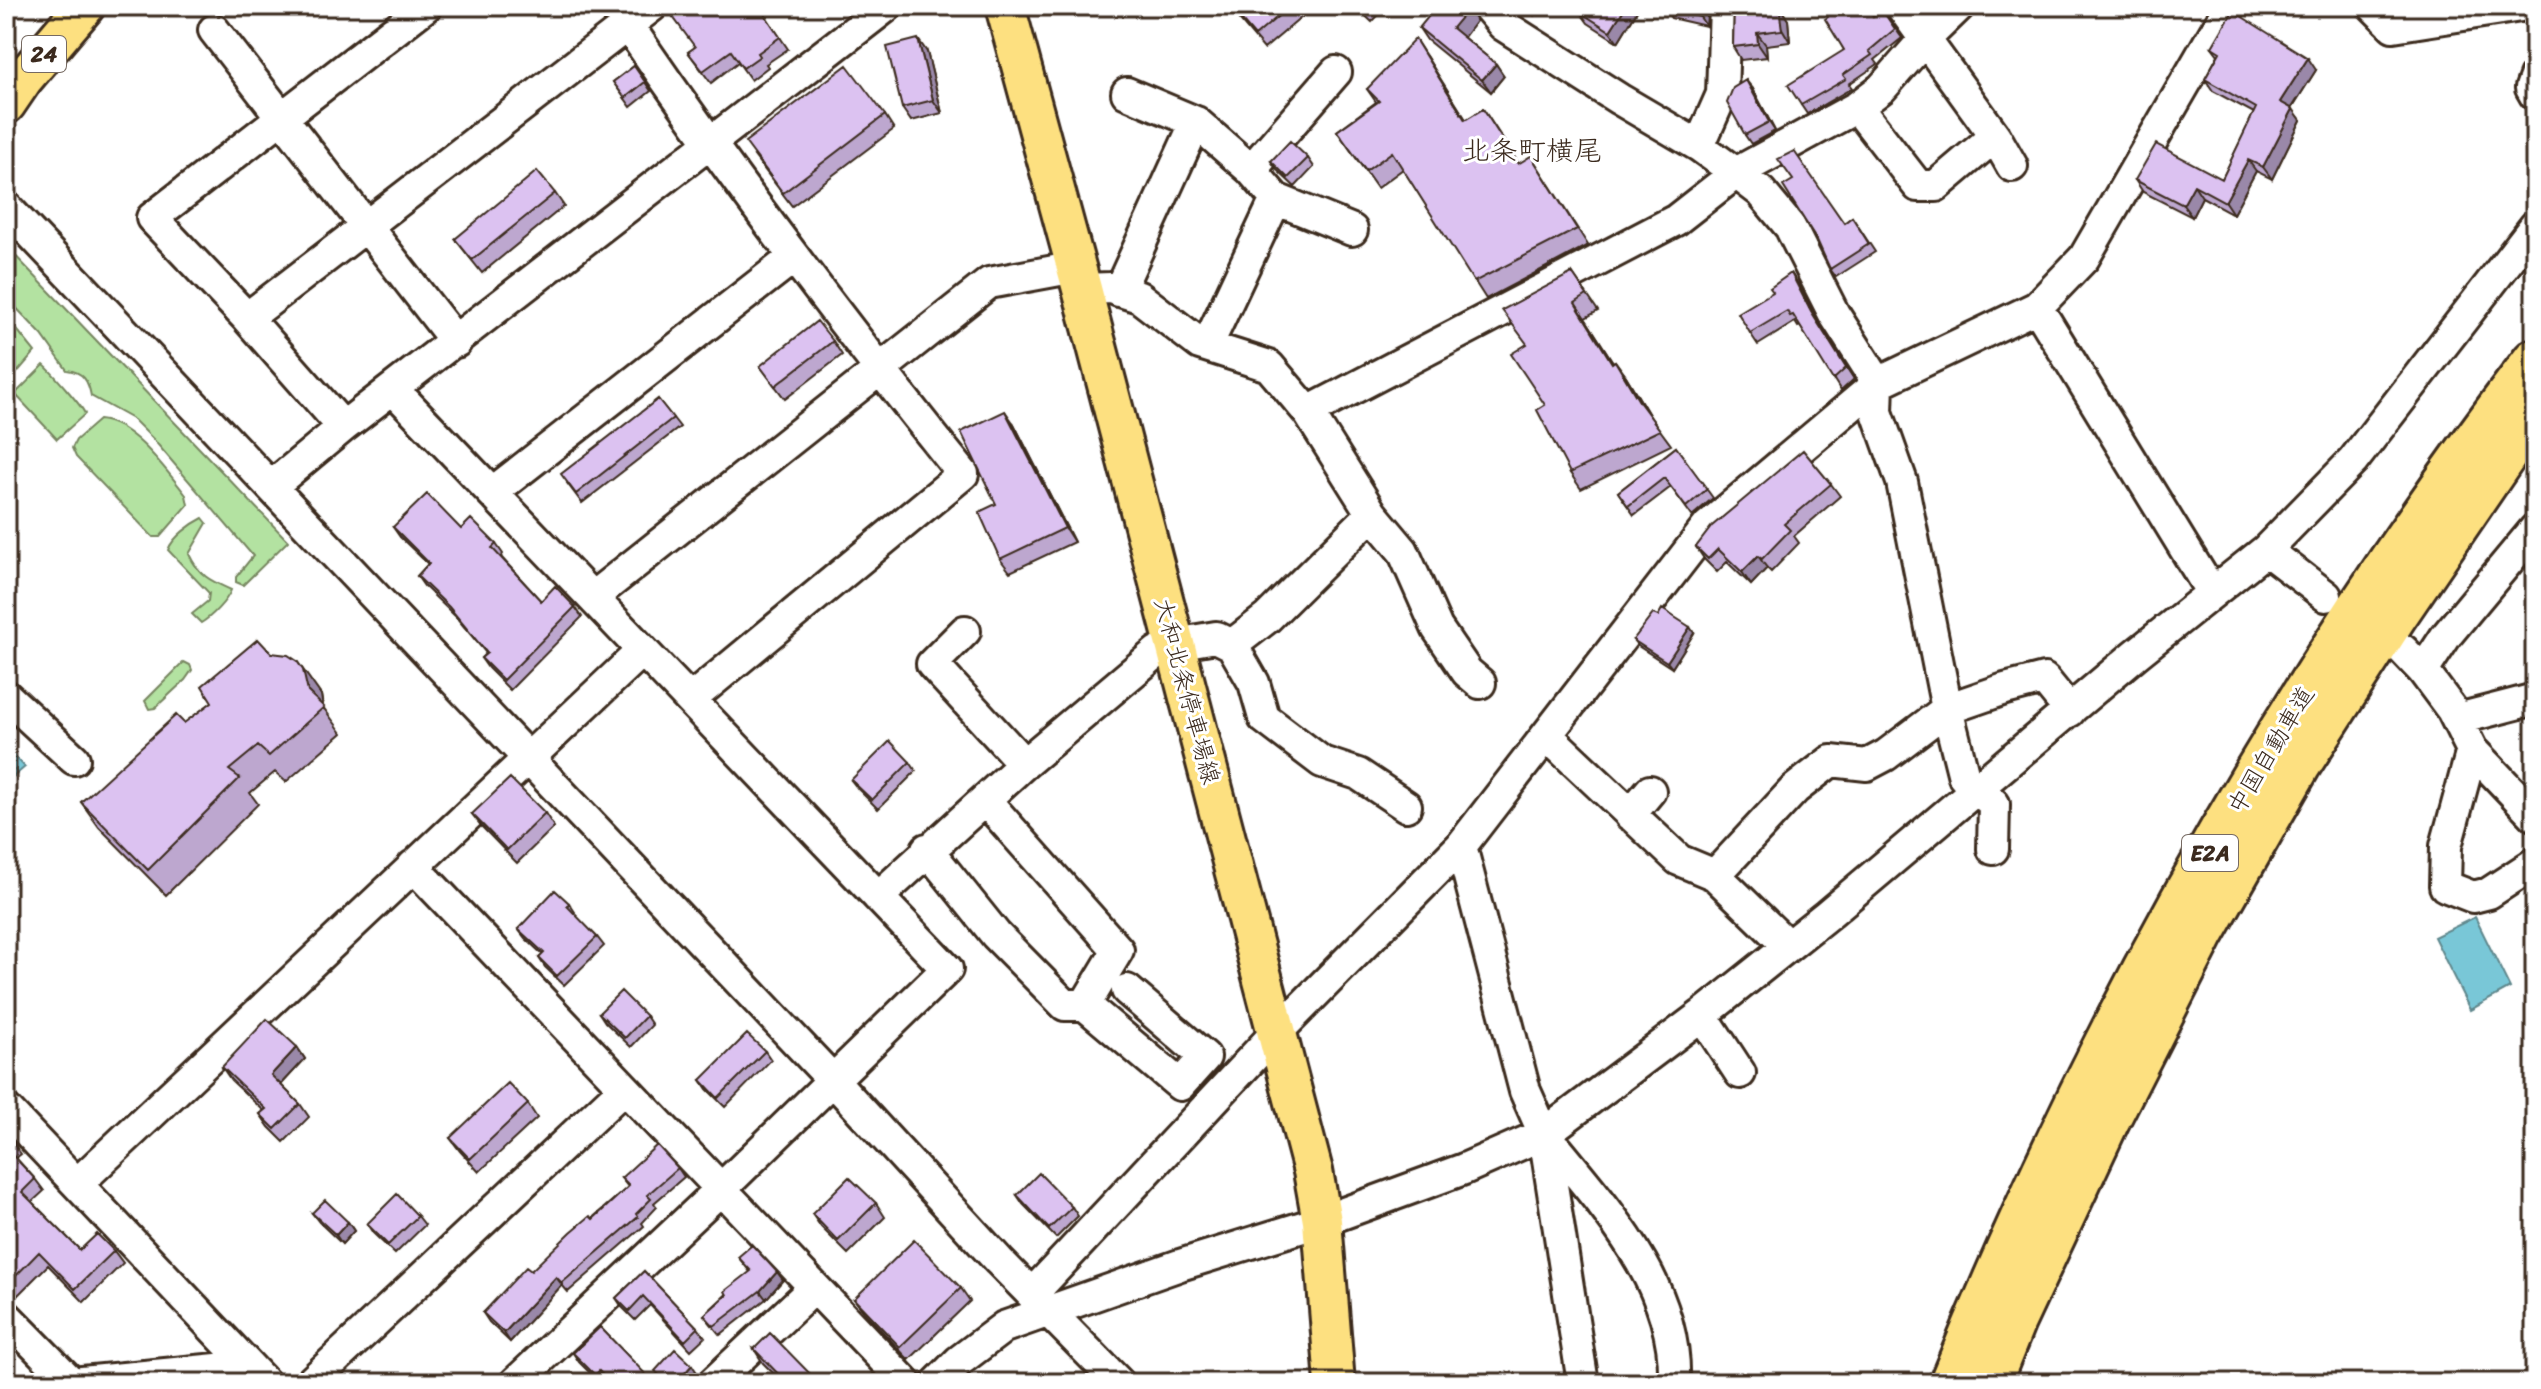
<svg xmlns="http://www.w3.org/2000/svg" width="2541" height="1389" viewBox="0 0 2541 1389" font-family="Sriracha,'Klee One',sans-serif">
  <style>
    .green { fill: #b3e2a1; stroke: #778660; stroke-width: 2 }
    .water { fill: #79c7d7; stroke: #60888d; stroke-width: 2 }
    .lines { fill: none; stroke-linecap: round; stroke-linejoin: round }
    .minor-casing { stroke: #3b2a1e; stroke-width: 36 }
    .major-casing { stroke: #3b2a1e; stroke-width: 44 }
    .highway-casing { stroke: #3b2a1e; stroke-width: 50 }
    .minor { stroke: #fff; stroke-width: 30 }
    .major { stroke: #fde080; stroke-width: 38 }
    .highway { stroke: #fde080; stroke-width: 44 }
    .wall { fill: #bda7cf; stroke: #3b2a1e; stroke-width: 2 }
    .shaded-wall { fill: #9a88a9; stroke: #3b2a1e; stroke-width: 2 }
    .building { fill: #dcc2f1; stroke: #3b2a1e; stroke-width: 2 }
    .labels { text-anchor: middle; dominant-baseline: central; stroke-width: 6; stroke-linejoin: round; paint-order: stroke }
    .shield { fill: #fff; stroke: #766a62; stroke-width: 2 }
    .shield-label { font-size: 22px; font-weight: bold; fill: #3b2a1e }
    .street-label { font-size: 24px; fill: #3b2a1e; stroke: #fff }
    .quarter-label { font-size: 28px; fill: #3b2a1e; stroke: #fff }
  </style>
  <rect width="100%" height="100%" fill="#fff"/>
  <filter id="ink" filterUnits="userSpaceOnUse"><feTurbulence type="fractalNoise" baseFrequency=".0125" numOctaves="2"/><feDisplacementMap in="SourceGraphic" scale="16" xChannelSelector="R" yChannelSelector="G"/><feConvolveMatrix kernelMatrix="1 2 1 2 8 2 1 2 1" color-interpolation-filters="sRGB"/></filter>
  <g filter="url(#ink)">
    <!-- green -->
    <path class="green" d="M8,248L288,541L243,585L236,582V577L253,556L153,439L134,420L91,396C88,380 83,372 67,370L42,335L6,297Z
      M6,316L35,352L9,382H6Z
      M44,365C50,370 83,407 85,414L57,439L15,394Z
      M99,420C132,422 166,470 186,495L188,505L160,537H153L76,457L72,448L76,440Z
      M203,518L207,523L189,554C199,576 211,581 231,590C227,601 211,617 201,623L192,614L208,601L209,593L168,550C173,537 191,524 203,518Z
      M184,662L190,665L192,670L185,680L155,708L149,709L145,701Z"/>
    <!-- water -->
    <path class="water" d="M6,747L25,767L12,778L10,775L14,770L6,763Z
      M2475,917L2510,988L2470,1010L2434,937Z"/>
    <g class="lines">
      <defs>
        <path id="minor" d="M615,6C724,168 841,322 963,474L691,699
          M1487,6L1503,25L1619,99L1699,146L1736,173L1761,192L1790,227L1834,314L1878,383L1877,412L1902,482L1947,709L1964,777L1994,804L1993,849
          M1901,6L1995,136L2012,166
          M2373,6L2393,26L2521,6
          M214,30L456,342
          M2535,77L2531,88L2535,95
          M1127,93L1196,122
          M1857,107L1918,186H1936L1995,136
          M1699,146L1722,94L1725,6
          M1251,170L1336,72
          M1276,199L1352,230
          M6,207L832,1079L999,1261L1119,1383
          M1082,289L1111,288L1139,297L1200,344L1269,366L1308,412L1372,514L1403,551L1437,628L1467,672L1480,683
          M1119,291L1196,122L1251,170L1276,199L1207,346
          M2037,307L2212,593
          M247,318L652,6
          M394,390L947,969L720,1190L515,1383
          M1308,412L1676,220L1736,173L1857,107L1882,88L1924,40L1959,6
          M343,427L247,318L152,218L426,6
          M272,486L343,427L887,6
          M493,492L794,257
          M2266,550L2326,596
          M594,596L989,283L1076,267
          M965,631L932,664L1024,764
          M1232,645L1267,618L1372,514
          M2403,650L2423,671L2452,710L2472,750L2535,816
          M2423,671L2446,636L2535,529
          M6,696L74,759
          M2458,719L2535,699
          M1555,743L1679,860L1715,875L1788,946
          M2472,750L2446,846L2445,886L2473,897L2489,893L2535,863
          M985,800L1118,950L1085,1005
          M1630,815L1650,791
          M1461,846L1525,1091L1544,1134L1583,1383
          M927,849L996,935L1065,1005H1085L1180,1085L1205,1057L1127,990
          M413,866L906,1383
          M1715,875L1795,789L1831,761L1867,765L1886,755L1947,709L2005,689L2044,679L2070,711
          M878,897L1024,764L1157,652L1175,644L1216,637L1232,645L1254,683L1264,718L1322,762L1358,774L1406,806
          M1702,1015L1740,1073
          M6,1109L265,1383
          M1546,1151L1558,1150C1613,1217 1678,1290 1674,1383
          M78,1183L642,651
          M1033,1293L1276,1033L1461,846L1708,526L1878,383L2037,307L2084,258L2230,6
          M6,1316L72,1383
          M72,1383L248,1366
          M310,1383L623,1089
          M713,1383L814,1288
          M937,1383L959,1361L1004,1327L1180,1265L1322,1221L1464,1169L1544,1134L1702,1015L1827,915L2135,655L2266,550L2353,461L2535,226"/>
        <path id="major" d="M1005,6L1082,289L1313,1171L1322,1221L1335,1383
          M6,104L23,79L85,6"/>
        <path id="highway" d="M1952,1383C2100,1018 2297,674 2535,361
          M1988,1383L2013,1321L2107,1120L2202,933L2298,765L2394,616L2508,449L2535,413"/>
      </defs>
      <!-- minor casing -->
      <use href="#minor" class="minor-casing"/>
      <!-- major casing -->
      <use href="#major" class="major-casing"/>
      <!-- highway casing -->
      <use href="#highway" class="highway-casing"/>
      <!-- minor -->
      <use href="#minor" class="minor"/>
      <!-- major -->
      <use href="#major" class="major"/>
      <!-- highway -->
      <use href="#highway" class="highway"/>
    </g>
    <!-- wall -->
    <path class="wall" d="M759,6L788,49L766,64L768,67L751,80L738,62L711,83L688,52Z
      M1232,6H1315L1264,49L1240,21L1230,7Z
      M1355,6H1387L1372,22Z
      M1518,6H1539L1534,15Z
      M1580,6H1640L1618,42L1588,23L1580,12L1583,8Z
      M1665,6H1708L1706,26L1671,18L1665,9Z
      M1734,6H1781V9L1788,20L1790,42L1766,45L1767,57L1741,60L1733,47Z
      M2277,6H2297L2291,15Z
      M1882,10L1902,38L1875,60L1878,64L1849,84L1852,88L1807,114L1801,105L1844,50L1828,17L1873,16Z
      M1476,21L1463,37L1496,64L1504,76L1491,92L1427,40L1419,28Z
      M2212,47L2316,70L2292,108L2301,120L2272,179L2256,171L2233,214L2202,197L2192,217L2143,192L2135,180L2222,179L2254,113L2213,91L2205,79L2218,55Z
      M927,52L942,113L911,121L902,108Z
      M1426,56L1466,120L1483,109L1519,164L1531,156L1588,245L1486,299L1403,169L1377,188L1337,131L1376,102L1367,89Z
      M634,66L651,91L631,107L613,82Z
      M1753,89L1775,131L1751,144L1745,135Z
      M885,115L894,129L792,206L754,156Z
      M1308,158L1314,167L1295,187L1277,170L1271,161Z
      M555,193L564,206L482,273L455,239Z
      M1852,217L1875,252L1836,277L1830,269L1844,223Z
      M1572,273L1598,311L1585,318L1613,362L1615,361L1626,376L1649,415L1671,445L1581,489L1570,473L1545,405L1527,344Z
      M1799,285L1819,324L1854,379L1841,391L1800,326L1798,327L1795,322L1758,345L1750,333Z
      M833,341L842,355L785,399L760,366Z
      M658,399L680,427L582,503L567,483Z
      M1014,424L1074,542L1010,572L1000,559L996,504Z
      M1676,447L1713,498L1692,516L1671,487L1634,515L1618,492Z
      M1831,484L1840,496L1794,536L1799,543L1771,572L1767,568L1751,585L1727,562L1717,572L1705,560L1696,547Z
      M393,527L461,529L496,544L503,554L501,557L541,601L575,607L582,617L510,690L488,668L481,658L486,653L456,617L424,586L417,576L428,564L400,537Z
      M1694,633L1672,668L1638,646L1633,640Z
      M271,653L321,695L323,707L342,733L286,782L275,772L250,793L258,804L166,895L99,827L81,802L212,702Z
      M910,762L916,771L878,809L858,789L851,780Z
      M545,813L554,827L517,863L482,827L472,814Z
      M569,903L575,912L574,914L597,937L604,946L564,985L545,967L539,958L543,955L525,938L518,929Z
      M599,1013L646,1016L652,1025L631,1047L605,1022Z
      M297,1047L305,1059L281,1085L300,1104L309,1117L284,1142L269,1127L260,1114L264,1111L231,1080L222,1067Z
      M765,1051L771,1060L725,1107L707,1089L701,1080Z
      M528,1104L537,1118L479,1172L460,1151L450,1138Z
      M6,1134L21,1154L16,1158L35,1179L44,1191L32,1202L80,1250L114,1251L123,1263L84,1302L48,1265L14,1299L6,1291Z
      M678,1168L684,1177L654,1203L657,1207L642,1223L644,1226L568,1292L562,1285L510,1342L489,1322L483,1313L628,1187L621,1178Z
      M1017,1195L1072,1207L1078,1216L1056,1238L1023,1204Z
      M876,1203L885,1217L848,1254L821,1227L812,1214Z
      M312,1213L348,1222L354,1231L342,1244L319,1222Z
      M418,1216L425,1225L395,1254L373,1233L367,1224Z
      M738,1257L783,1280L766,1299L720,1335L704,1315L750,1272Z
      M644,1271L698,1328L705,1337L691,1350L650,1305L635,1320L622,1307L616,1298Z
      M961,1288L970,1301L909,1360L864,1312L854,1299Z
      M600,1327L653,1383H608L605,1380L600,1383L579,1362L573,1353Z
      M754,1349L819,1383H783L763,1363Z"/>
    <!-- shaded-wall -->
    <path class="shaded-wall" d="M1466,6L1476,21L1461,41L1452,28Z
      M1528,6H1539L1534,15Z
      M1626,6H1640L1618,42L1610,31Z
      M1701,6H1708L1706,26L1700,17Z
      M1770,6H1781V9L1788,20L1790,42L1770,8Z
      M2285,6H2297L2291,15Z
      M1757,33L1766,45L1767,57L1758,44Z
      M918,39L927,52L942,113L933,100Z
      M1415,39L1426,56L1477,137L1465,120Z
      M2308,58L2316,70L2288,114L2280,102Z
      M1496,64L1504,76L1491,92L1482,80Z
      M1746,80L1753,89L1775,131L1769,122Z
      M2293,109L2301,120L2272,179L2263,167Z
      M2248,160L2256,171L2233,214L2225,202Z
      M2194,185L2202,197L2192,217L2183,205Z
      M1791,273L1799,285L1819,324L1854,379L1811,312Z
      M1575,303L1585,318L1623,378L1612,363Z
      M1615,361L1626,376L1651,418L1640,403Z
      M1005,411L1014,424L1074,542L1065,528Z
      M1758,556L1767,568L1751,585L1742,572Z
      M1690,627L1694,633L1672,668L1667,662Z
      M297,661L321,695L323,708L308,692Z
      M297,1047L305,1059L279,1087L271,1075Z
      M348,1222L354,1231L342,1244L336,1235Z
      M777,1272L783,1280L766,1299L760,1291Z
      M556,1277L562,1285L510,1342L504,1333Z
      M692,1365L698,1374L690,1383H676Z"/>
    <!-- building -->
    <path class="building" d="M671,6H759L780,37L758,53L760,56L743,68L731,51L703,71L688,52L695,47L673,17L676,14Z
      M1232,6H1290L1255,36L1230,7Z
      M1437,6H1466L1468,9L1452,28L1496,64L1482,80L1419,28Z
      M1584,6H1626L1610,31L1580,12Z
      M1665,6H1701L1700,17L1665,9Z
      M1734,6H1770V8L1779,7L1782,30L1757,33L1758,44L1733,47Z
      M1821,6H1867L1873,16L1882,10L1895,29L1869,51L1872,55L1843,75L1846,79L1801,105L1788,85L1844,50L1825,19L1828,17Z
      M2233,11L2308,58L2280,102L2293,109L2263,167L2248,160L2225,202L2194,185L2183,205L2135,180L2156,144L2222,179L2256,108L2205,79L2220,52L2212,47Z
      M918,39L933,100L902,108L887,47Z
      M1415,39L1465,120L1483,109L1518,164L1531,156L1577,229L1474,282L1392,152L1366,171L1337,131L1379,101L1367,89Z
      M847,65L885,115L783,193L745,142Z
      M634,66L645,82L625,98L613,82Z
      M1746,80L1769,122L1745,135L1727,103L1733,88Z
      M1290,141L1308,158L1288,178L1271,161Z
      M1794,151L1844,223L1852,217L1869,244L1830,269L1817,240L1783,186L1793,180L1778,159Z
      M537,171L555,193L472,260L455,239Z
      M1572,273L1587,295L1575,303L1612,363L1615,361L1640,403L1660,430L1570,473L1537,410L1545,405L1511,354L1527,344L1502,310Z
      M1791,273L1811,312L1846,368L1833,380L1793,315L1790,316L1787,311L1750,333L1738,313L1773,292L1770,288Z
      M817,321L833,341L775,386L760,366Z
      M658,399L673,418L576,494L561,474Z
      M1005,411L1065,528L1000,559L979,512L996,504L961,432Z
      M1676,447L1707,489L1686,507L1664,478L1628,506L1618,492Z
      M1803,450L1831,484L1784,524L1790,530L1762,559L1758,556L1742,572L1718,549L1708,559L1696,547L1712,526Z
      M427,494L461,529L471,519L496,544L492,548L541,601L555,586L575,607L503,680L481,658L487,653L449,607L417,576L429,563L393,527Z
      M1662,609L1690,627L1667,662L1633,640L1653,614L1658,616Z
      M258,639L271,653L288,655L297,661L303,670L308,692L324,707L269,756L258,746L229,770L240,778L148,870L81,802L176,715L184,723L212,702L202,686Z
      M890,741L910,762L872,800L851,780Z
      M510,778L545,813L507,850L472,814Z
      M555,890L569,903L567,906L597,937L557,976L539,958L544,953L518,929Z
      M621,991L646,1016L625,1038L599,1013Z
      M267,1019L297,1047L271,1075L300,1104L275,1129L260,1114L266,1109L222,1067Z
      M747,1034L765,1051L718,1098L701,1080Z
      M508,1083L528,1104L470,1159L450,1138Z
      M6,1134L12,1142L6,1147Z
      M657,1145L678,1168L647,1195L651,1199L636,1214L638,1217L562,1283L556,1277L504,1333L483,1313L526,1267L531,1271L571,1232L590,1216L593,1219L629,1186L621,1178Z
      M6,1148L35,1179L22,1192L80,1250L97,1234L114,1251L75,1289L39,1252L6,1286Z
      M1039,1173L1072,1207L1049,1229L1017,1195Z
      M849,1177L876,1203L838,1241L812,1214Z
      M397,1194L418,1216L388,1245L367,1224Z
      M325,1200L348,1222L336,1235L312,1213Z
      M914,1240L961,1288L900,1347L854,1299Z
      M752,1245L777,1272L760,1291L714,1326L704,1315L727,1295L725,1291L751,1271L738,1257Z
      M644,1271L698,1328L685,1341L643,1296L629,1311L616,1298Z
      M600,1327L653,1382L652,1383H610L599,1371L595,1375L573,1353Z
      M770,1333L819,1383H787L754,1349Z
      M675,1349L692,1365L676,1383H667L655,1371Z"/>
  </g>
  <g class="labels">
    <!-- shield labels -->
    <g class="shield">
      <rect x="22" y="36" width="44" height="36" rx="6"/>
      <rect x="2182" y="835" width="56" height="36" rx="6"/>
    </g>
    <g class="shield-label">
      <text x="44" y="54">24</text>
      <text x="2210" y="853">E2A</text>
    </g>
    <!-- street labels -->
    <g class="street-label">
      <text transform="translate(1187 691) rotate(75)">大和北条停車場線</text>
      <text transform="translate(2271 750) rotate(-59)">中国自動車道</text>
    </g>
    <!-- quarter labels -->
    <g class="quarter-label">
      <text x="1532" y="150">北条町横尾</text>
    </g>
  </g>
  <!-- margin -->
  <rect width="2541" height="1389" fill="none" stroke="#fff" stroke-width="32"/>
  <rect x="16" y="16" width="2509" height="1357" fill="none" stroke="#3b2a1e" stroke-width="3" filter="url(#ink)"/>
</svg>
